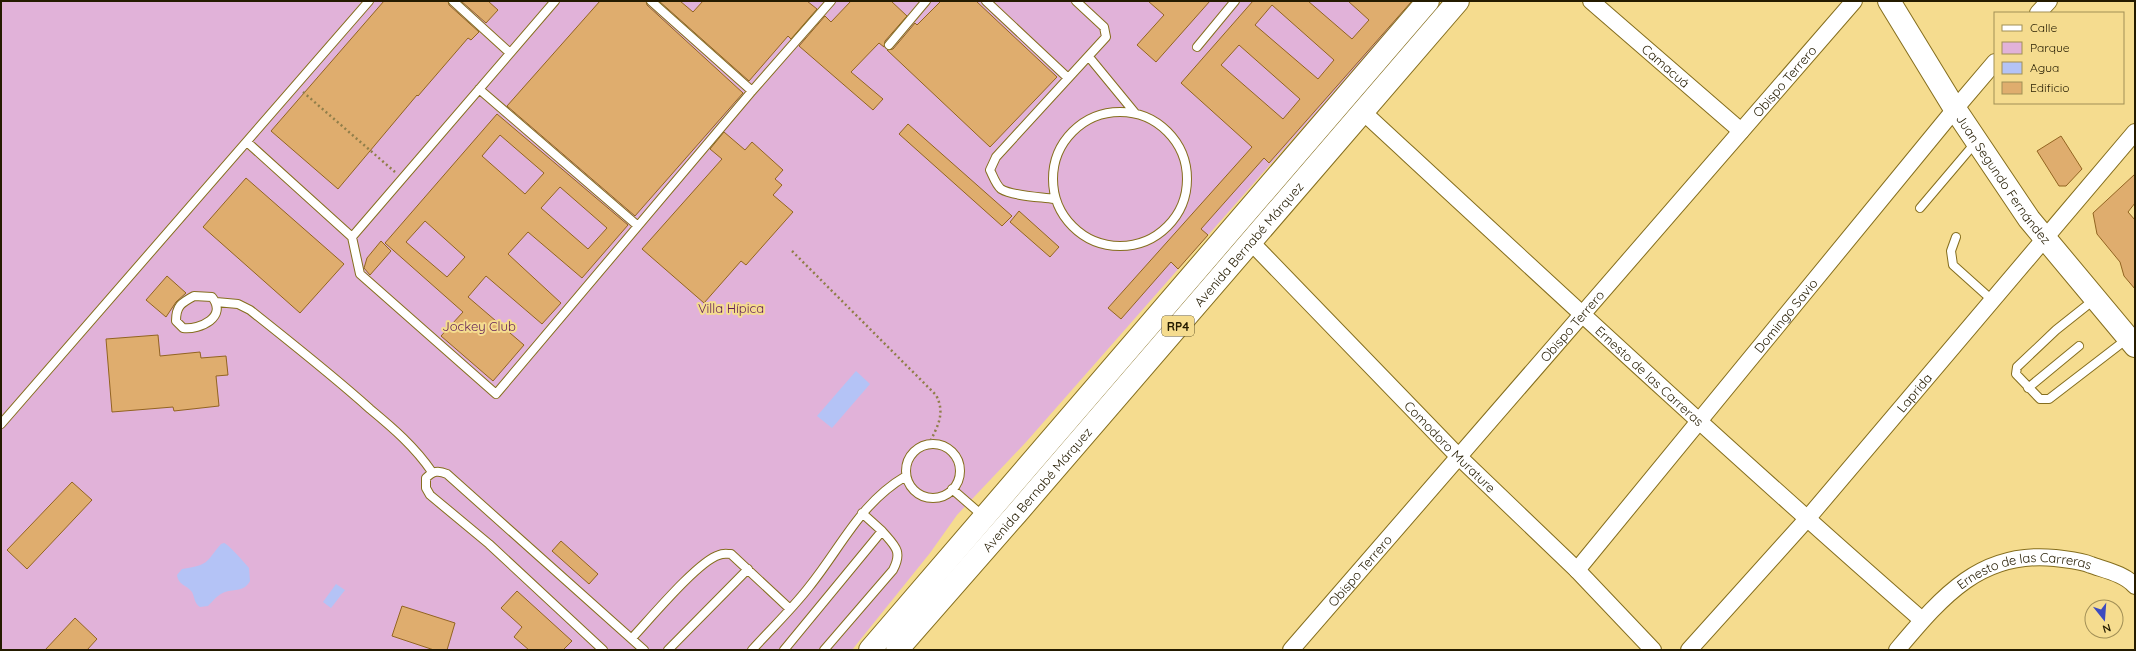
<svg xmlns="http://www.w3.org/2000/svg" width="2136" height="651" viewBox="0 0 2136 651" font-family="Quicksand,sans-serif">
  <style>
    .green { fill: #e1b2d9 }
    .water { fill: #b4c3f6 }
    .building { fill: #dfad6e; stroke: #926421; fill-rule: evenodd }
    .lines { fill: none; stroke-linecap: round; stroke-linejoin: round }
    .service-casing { stroke: #856e1e; stroke-width: 10 }
    .minor-casing { stroke: #856e1e; stroke-width: 18 }
    .secondary-casing { stroke: #856e1e; stroke-width: 24 }
    .primary-casing { stroke: #856e1e; stroke-width: 24 }
    .path { stroke: #907e4a; stroke-width: 2.5; stroke-dasharray: 2 3; stroke-linecap: butt }
    .service { stroke: #fff; stroke-width: 8 }
    .minor { stroke: #fff; stroke-width: 16 }
    .secondary { stroke: #fff; stroke-width: 22 }
    .primary { stroke: #fff; stroke-width: 22 }
    .labels { text-anchor: middle; dominant-baseline: central; stroke-width: 4; stroke-linejoin: round; paint-order: stroke }
    .shield { fill: #f5dc8f; stroke: #63552b; stroke-width: 1 }
    .shield-label { font-size: 12px; font-weight: bold; fill: #241b00 }
    .street-label { font-size: 13px; fill: #241b00; stroke: #f5dc8f }
    .park-label { font-size: 13px; fill: #5e1c57; stroke: #f5dc8f }
  </style>
  <rect width="100%" height="100%" fill="#f5dc8f"/>
  <!-- green -->
  <path class="green" d="M1,1H1414L1027,441L957,515L930,553L852,650H1Z"/>
  <!-- water -->
  <path class="water" d="M856,371L870,384L832,428L817,416Z
    M224,543C227,543 246,564 249,568L250,581C244,592 235,589 225,592C217,595 213,601 208,606L200,607C194,603 195,598 192,592C187,585 178,585 177,575L182,569C209,565 205,563 221,544Z
    M336,584L345,590L331,608L323,602Z"/>
  <!-- building -->
  <path class="building" d="M384,1H448L449,5L479,32L471,40L468,38L418,96L417,95L338,189L271,131Z
    M461,1H488L498,10L486,23Z
    M600,1H646L647,5L743,93L635,216L507,106Z
    M659,1H680L693,12L703,1H807L817,9L791,39L788,36L749,81Z
    M851,1H891L907,16L885,41L884,47L879,43L851,72L883,99L873,110L799,46L825,16L831,22Z
    M941,1H976L1057,77L990,147L887,50L893,49L915,23L917,25Z
    M1148,1H1210L1156,62L1137,45L1164,15Z
    M1253,1H1308L1352,39L1369,20L1348,1H1412L1269,163L1264,158L1201,229L1208,235L1178,269L1171,262L1121,319L1108,308L1252,147L1181,83ZM1272,5L1334,60L1318,79L1255,25ZM1239,45L1300,99L1283,119L1221,65Z
    M497,114L628,225L582,278L528,232L508,254L561,303L542,324L486,276L468,297L524,345L493,381L441,336L463,312L385,243ZM500,135L544,173L525,194L482,156ZM560,187L607,228L588,249L541,208ZM425,221L465,257L447,277L406,242Z
    M908,124L1012,216L1002,226L899,134Z
    M724,132L745,150L752,142L783,170L775,179L782,185L773,195L793,212L746,265L741,261L704,303L642,249L722,159L710,149Z
    M2061,136L2082,169L2066,186H2059L2037,151Z
    M2135,174V203L2128,212L2135,220V289L2124,276L2120,262L2097,234L2093,213Z
    M246,178L344,264L300,313L203,227Z
    M1019,211L1059,247L1050,257L1010,222Z
    M381,241L391,251L370,275L364,268L367,258Z
    M167,276L186,293L176,302L166,317L146,300Z
    M158,335L160,356L200,352L201,358L226,356L228,375L216,376L219,406L174,411L173,407L112,412L106,339Z
    M72,482L92,500L27,569L7,550Z
    M561,541L598,574L589,584L552,551Z
    M517,591L572,641L563,650H529L514,637L522,627L501,608Z
    M402,606L455,623L447,650H434L392,636Z
    M75,618L97,639L87,650H45Z"/>
  <g class="lines">
    <defs>
      <path id="service" d="M453,1L510,53
        M651,1L752,91
        M986,1L1068,78
        M889,45L926,1
        M1197,47L1235,1
        M1089,57L1135,113
        M479,89L638,226
        M1053 179a67 67 0 1 1 134 0a67 67 0 1 1-134 0Z
        M247,142L352,237L360,274L496,394L752,91L831,1
        M1054,199C1041,197 1012,196 1001,189C996,185 993,176 990,170L996,157L1106,37L1104,27L1076,1
        M1920,208L1976,142
        M352,237L555,1
        M1956,237L1951,251L1953,265L1992,300
        M194,296L212,297C228,317 200,330 183,328L176,321C176,306 181,303 194,296Z
        M2095,299L2056,330L2017,367L2016,374L2040,399H2049L2127,339
        M216,302L238,304L250,310C290,342 331,374 370,409C393,428 415,447 432,472
        M2028,388L2079,346
        M1,424L369,1
        M906 471a27 27 0 1 1 54 0a27 27 0 1 1-54 0Z
        M952,489L983,516
        M632,638C649,620 698,561 719,555C723,553 727,554 731,554L790,609
        M603,650L489,544L430,495L426,488V478C433,471 438,470 447,474L644,650
        M668,650L748,569
        M752,650C771,629 792,609 809,587C842,546 860,503 906,476
        M784,650L882,531L862,513
        M824,650L893,570C903,551 895,546 882,531"/>
      <g id="minor">
        <path id="s1" d="M1591,1L1741,131"/>
        <path d="M2038,13L2049,1"/>
        <path id="s2" d="M1362,111C1547,282 1732,454 1922,620"/>
        <path id="s3" d="M1250,241L1458,456L1577,570L1653,650"/>
        <path id="s4" d="M1577,570L1955,109L1995,62"/>
        <path id="s5" d="M1291,650L1854,1"/>
        <path id="s6" d="M1689,650L1807,519L2135,132"/>
        <path id="s7" d="M1897,650C1941,598 1980,550 2055,558C2068,560 2079,560 2091,565C2105,570 2125,574 2135,586"/>
      </g>
      <g id="secondary">
        <path id="s8" d="M1889,1L1955,109L2029,219L2135,346"/>
      </g>
      <g id="primary">
        <path d="M870,650L1428,1"/>
        <path id="s9" d="M897,650L1017,513L1458,1"/>
      </g>
    </defs>
    <!-- service casing -->
    <use href="#service" class="service-casing"/>
    <!-- minor casing -->
    <use href="#minor" class="minor-casing"/>
    <!-- secondary casing -->
    <use href="#secondary" class="secondary-casing"/>
    <!-- primary casing -->
    <use href="#primary" class="primary-casing"/>
    <!-- path -->
    <path class="path" d="M303,92L395,172
      M792,251L936,395C946,414 937,427 929,444"/>
    <!-- service -->
    <use href="#service" class="service"/>
    <!-- minor -->
    <use href="#minor" class="minor"/>
    <!-- secondary -->
    <use href="#secondary" class="secondary"/>
    <!-- primary -->
    <use href="#primary" class="primary"/>
  </g>
  <g class="labels">
    <!-- shield labels -->
    <rect class="shield" x="1162" y="316" width="32" height="20" rx="3"/>
    <g class="shield-label">
      <text x="1178" y="326">RP4</text>
    </g>
    <!-- street labels -->
    <g class="street-label">
      <text stroke="none"><textPath href="#s1" startOffset="99">Camacuá</textPath></text>
      <text stroke="none"><textPath href="#s5" startOffset="753">Obispo Terrero</textPath></text>
      <text stroke="none"><textPath href="#s8" startOffset="212">Juan Segundo Fernández</textPath></text>
      <text stroke="none"><textPath href="#s9" startOffset="537">Avenida Bernabé Márquez</textPath></text>
      <text stroke="none"><textPath href="#s4" startOffset="329">Domingo Savio</textPath></text>
      <text stroke="none"><textPath href="#s5" startOffset="429">Obispo Terrero</textPath></text>
      <text stroke="none"><textPath href="#s2" startOffset="391">Ernesto de las Carreras</textPath></text>
      <text stroke="none"><textPath href="#s6" startOffset="342">Laprida</textPath></text>
      <text stroke="none"><textPath href="#s3" startOffset="287">Comodoro Murature</textPath></text>
      <text stroke="none"><textPath href="#s9" startOffset="213">Avenida Bernabé Márquez</textPath></text>
      <text stroke="none"><textPath href="#s5" startOffset="105">Obispo Terrero</textPath></text>
      <text stroke="none"><textPath href="#s7" startOffset="159">Ernesto de las Carreras</textPath></text>
    </g>
    <!-- park labels -->
    <g class="park-label">
      <text x="731" y="308">Villa Hípica</text>
      <text x="479" y="326">Jockey Club</text>
    </g>
  </g>
  <!-- border -->
  <rect width="2136" height="651" fill="none" stroke="#241b00" stroke-width="4"/>
  <!-- legend -->
  <rect x="1994" y="12" width="130" height="92" fill="#f5dc8f" stroke="#a18f56"/>
  <rect x="2002" y="25" width="20" height="6" fill="#ffffff" stroke="#a18f56"/>
  <text x="2030" y="32" font-size="12" fill="#241b00">Calle</text>
  <rect x="2002" y="42" width="20" height="12" fill="#e1b2d9" stroke="#a18f56"/>
  <text x="2030" y="52" font-size="12" fill="#241b00">Parque</text>
  <rect x="2002" y="62" width="20" height="12" fill="#b4c3f6" stroke="#a18f56"/>
  <text x="2030" y="72" font-size="12" fill="#241b00">Agua</text>
  <rect x="2002" y="82" width="20" height="12" fill="#dfad6e" stroke="#a18f56"/>
  <text x="2030" y="92" font-size="12" fill="#241b00">Edificio</text>
  <!-- north arrow -->
  <g transform="translate(2104 619) rotate(163)"><circle r="19" fill="#f5dc8f" stroke="#a18f56"/>
  <path d="M0-3L7 15L0 10L-7 15Z" fill="#3d4bbf"/>
  <text y="-6" font-size="11" font-weight="bold" text-anchor="middle" fill="#241b00">N</text>
  </g>
</svg>
